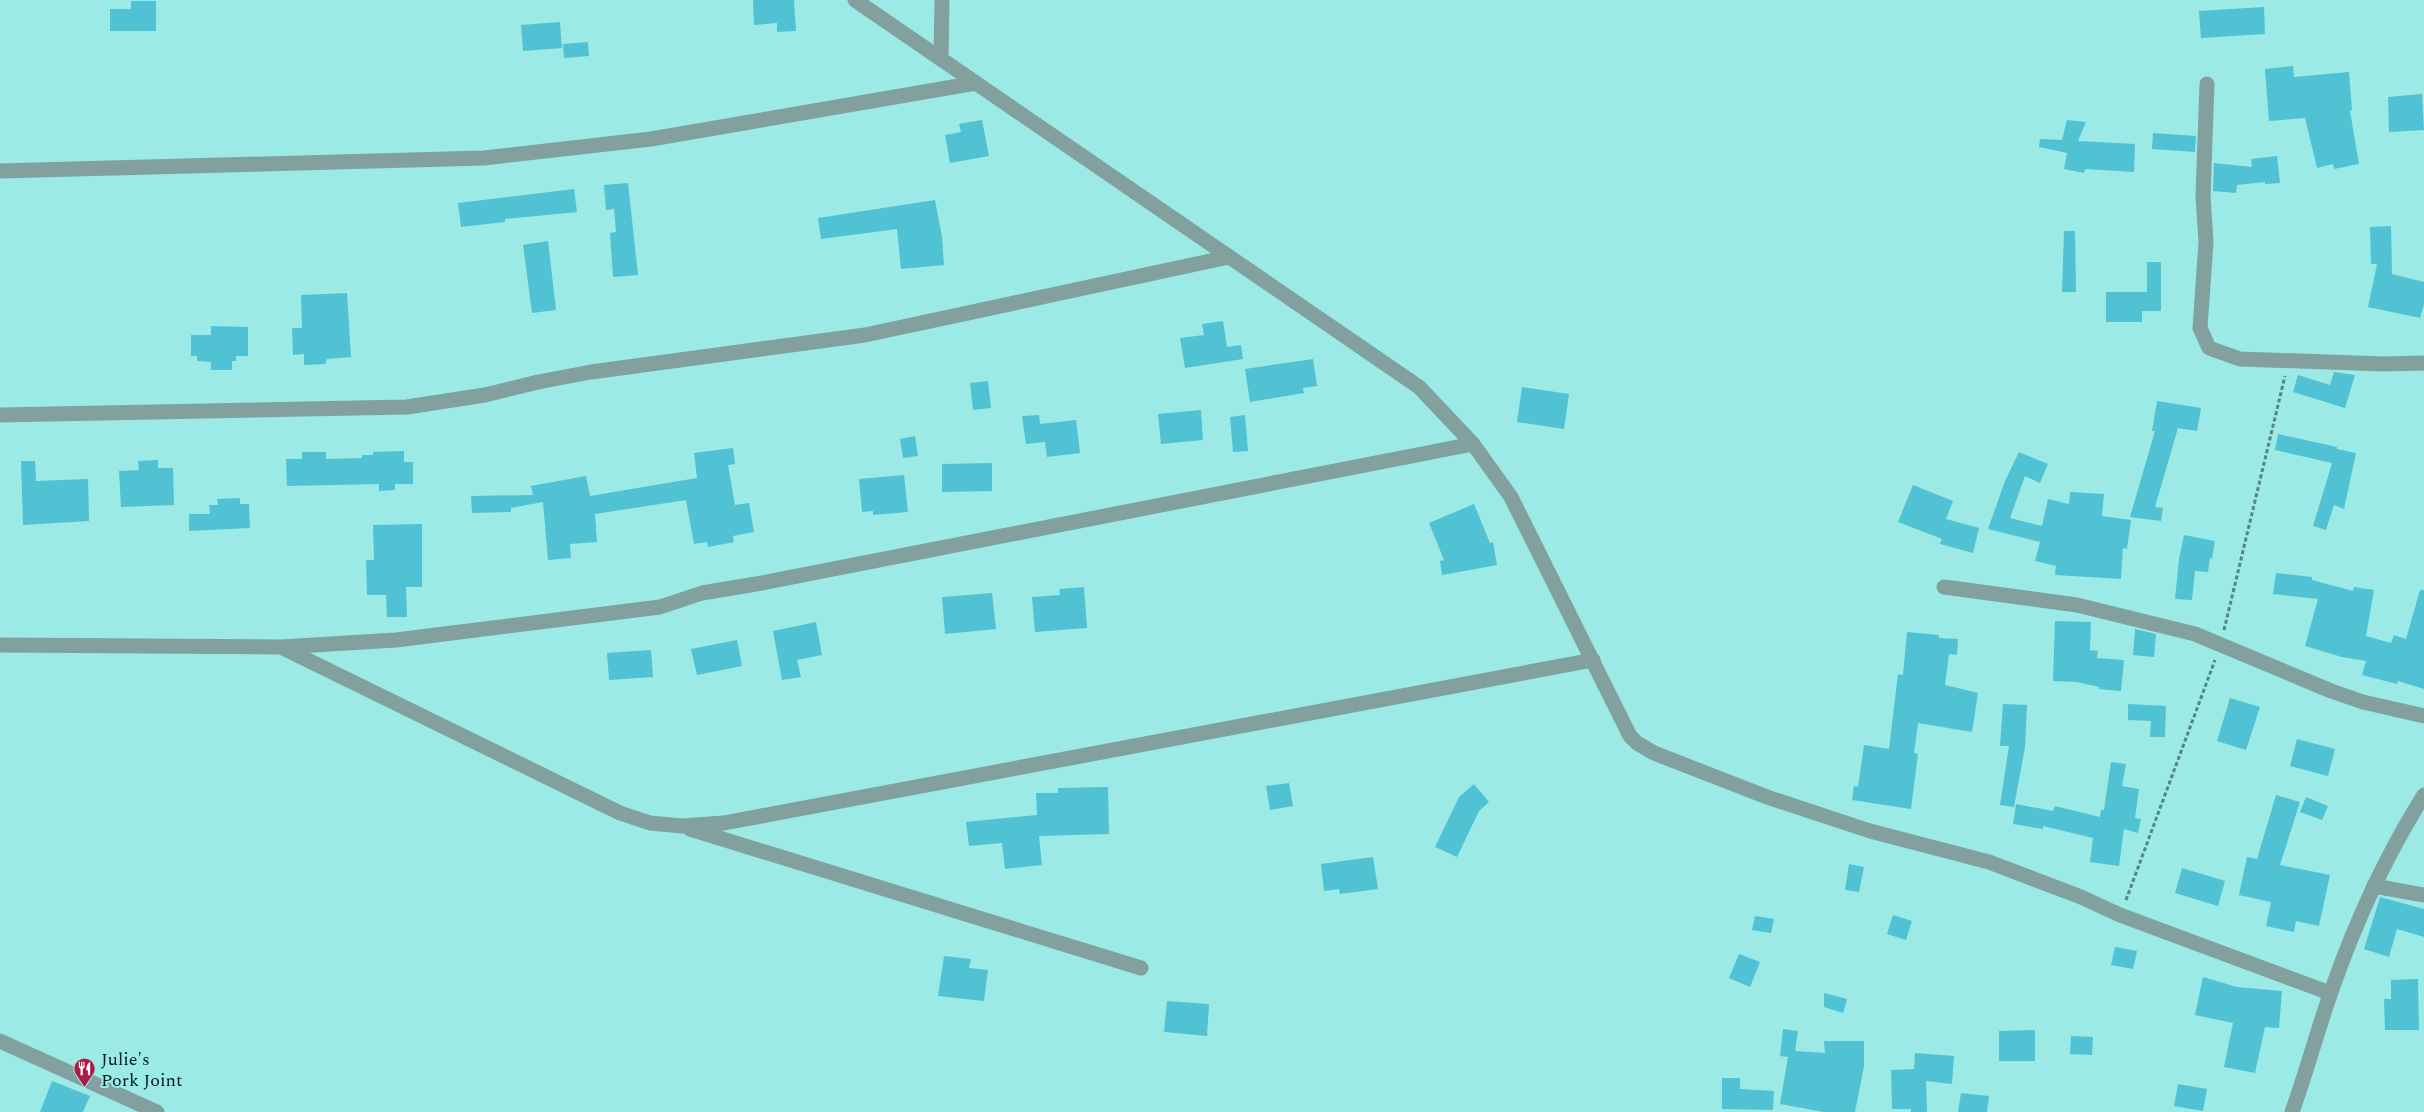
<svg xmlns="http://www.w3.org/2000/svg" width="2424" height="1112" font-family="Spectral,serif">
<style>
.building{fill:#51c1d4}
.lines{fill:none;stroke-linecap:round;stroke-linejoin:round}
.path{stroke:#518784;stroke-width:3;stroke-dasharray:4 2.5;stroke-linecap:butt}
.minor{stroke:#81a09e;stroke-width:15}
.labels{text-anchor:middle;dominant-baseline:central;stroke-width:4;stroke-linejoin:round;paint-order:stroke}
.poi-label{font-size:18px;fill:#001b1a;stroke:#9ceae5;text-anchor:start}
</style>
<rect width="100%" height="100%" fill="#9ceae5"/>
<g class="building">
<path d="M753,0H794L796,31L777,32V23L754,25Z"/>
<path d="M131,1H156V31H110V9H131Z"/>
<path d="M2264,7L2265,34L2201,38L2199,11Z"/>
<path d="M560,22L562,48L523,51L521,25Z"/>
<path d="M588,42L589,56L564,58L563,44Z"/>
<path d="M2293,66L2294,77L2349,72L2352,110L2350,111L2359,164L2334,169L2333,164L2317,168L2305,118L2269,121L2265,69Z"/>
<path d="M2422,94L2424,130L2389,132L2388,97Z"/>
<path d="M982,120L989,156L950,163L945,135L961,132L959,124Z"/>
<path d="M2067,120L2086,122L2078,141L2135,144L2134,172L2085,169L2084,173L2064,169L2067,153L2039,147L2040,139L2062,140Z"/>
<path d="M2153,133L2196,136L2195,152L2152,149Z"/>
<path d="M2277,156L2280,183L2265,184V182L2237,185L2236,193L2213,191L2214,163L2252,167L2251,159Z"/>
<path d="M628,183L638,275L613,277L610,233L616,232L614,209L606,210L604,185Z"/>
<path d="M574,189L577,212L505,219V222L461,227L458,203Z"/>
<path d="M935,200L942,237L944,265L901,269L897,229L821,239L818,218Z"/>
<path d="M2391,226L2392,274L2424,282V304L2420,318L2368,307L2377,264H2371L2370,227Z"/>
<path d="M2064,231H2075L2076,292H2062Z"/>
<path d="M548,241L556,310L532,313L523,245Z"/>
<path d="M2147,262H2161V311H2142V322H2106V292H2147Z"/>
<path d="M347,293L351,357L327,359L325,364L304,365V354L293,355L292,328H302L301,295Z"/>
<path d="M1223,321L1227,347L1241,345L1243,359L1185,368L1180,338L1204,335L1202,324Z"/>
<path d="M211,326L248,327V356H236V361H232V370H211V362L197,361V356H191V335H211Z"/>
<path d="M1313,359L1317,386L1303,388L1304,393L1250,402L1245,369Z"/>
<path d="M2334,372L2355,375L2345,408L2293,392L2298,375L2330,385Z"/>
<path d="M988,381L991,408L973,410L970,383Z"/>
<path d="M1522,387L1569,394L1564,429L1517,422Z"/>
<path d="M2157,401L2201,408L2197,431L2178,428L2155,507L2163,508L2161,521L2130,517L2155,431H2152Z"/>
<path d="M1201,410L1203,440L1161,444L1158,414Z"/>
<path d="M1039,415L1040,424L1076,420L1080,453L1047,457L1045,442L1026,444L1022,416Z"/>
<path d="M1245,415L1248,451L1233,452L1230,417Z"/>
<path d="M2278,434L2337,447V449L2356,453L2344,509L2334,505L2326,530L2313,526L2332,463L2275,450Z"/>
<path d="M915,436L918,456L903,458L900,439Z"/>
<path d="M733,448L735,464L728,465L735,505L749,503L754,532L733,536L734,542L708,547L707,542L694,544L686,500L595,514L597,542L570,544L571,558L548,560L543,502L511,508V512L472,513L471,496L533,495L531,486L586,476L590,496L697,478L694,453Z"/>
<path d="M404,451V462H413V484H395V490L379,491V484L287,486L286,459H302V452H326V459L362,458V455H373V452Z"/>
<path d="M2019,452L2048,464L2040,483L2025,476L2010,518L2042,526L2048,499L2069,504L2070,492L2104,494L2102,516L2131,520L2127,549L2123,548L2121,579L2055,575L2056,566L2035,561L2040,542L1988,529L2005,481Z"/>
<path d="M158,460V468H173L174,505L121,507L119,471L139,470L138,461Z"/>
<path d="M21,461H35L36,481L88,479L89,521L23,525Z"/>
<path d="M992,463V491L942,492V464Z"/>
<path d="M904,475L908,512L873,515V511L862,512L859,479Z"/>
<path d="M1913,485L1953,501L1946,519L1979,528L1973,553L1940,544L1942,539L1898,522Z"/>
<path d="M240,498V504H249L250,528L189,531V514H210L209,505H218L217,499Z"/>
<path d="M1474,504L1490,543L1493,542L1497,565L1442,575L1440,561L1444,560L1429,523Z"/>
<path d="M422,524V587H406L407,617H387L386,595H367L366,560H374L373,525Z"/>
<path d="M2184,535L2215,541L2212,559L2210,558L2208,572L2195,571L2192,600L2175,599L2179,559Z"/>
<path d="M2276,573L2312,577V580L2353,591L2354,587L2374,590L2366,636L2391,643L2394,635L2406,639L2420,590H2424V689L2398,681L2397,684L2362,675L2366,661L2342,657L2305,646L2318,599L2273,594Z"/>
<path d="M1084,587L1087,628L1035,632L1032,597L1060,595L1059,589Z"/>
<path d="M992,593L996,629L945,634L942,597Z"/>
<path d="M2055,621L2091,622L2090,650L2098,651L2097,658L2124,660L2121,691L2099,689V687L2077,682L2053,681Z"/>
<path d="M816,622L822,655L797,660L801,677L782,680L773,631Z"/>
<path d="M2135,629L2156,634L2154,657L2133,655Z"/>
<path d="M1907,632L1939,635V638L1958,639L1957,655L1949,654L1945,685L1978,693L1972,732L1918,723L1914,753L1918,754L1911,809L1852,800L1854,786L1858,787L1864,745L1889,749L1898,674L1903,675Z"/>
<path d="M737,640L742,666L697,675L691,649Z"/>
<path d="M651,650L653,677L609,680L607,653Z"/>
<path d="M2230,698L2260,707L2246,750L2217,741Z"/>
<path d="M2003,704L2027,705L2025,747L2014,807L2000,805L2009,746H2000Z"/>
<path d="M2128,704L2166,706L2165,737H2150L2151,721L2128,720Z"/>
<path d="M2297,739L2335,749L2328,776L2290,766Z"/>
<path d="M2111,762L2126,764L2122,786L2139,789L2135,818L2141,819L2138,833L2124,829L2119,866L2090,862L2093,838L2043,826V829L2013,824L2016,804L2053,811L2055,806L2100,817L2101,810H2104Z"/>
<path d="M1289,783L1293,806L1270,810L1266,786Z"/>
<path d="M1474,784L1489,802L1479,811L1457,857L1435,847L1459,797Z"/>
<path d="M1108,787L1109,834L1039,836L1042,865L1005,869L1002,843L969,846L966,822L1037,815L1036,793H1058V788Z"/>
<path d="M2276,795L2300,802L2280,865L2330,875L2319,926L2296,921L2294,932L2266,926L2271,902L2239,895L2247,857L2257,859Z"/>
<path d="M2306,797L2328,806L2322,820L2300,812Z"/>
<path d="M1373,857L1378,889L1340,894L1339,889L1324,891L1321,864Z"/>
<path d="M1849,864L1864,867L1859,892L1845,890Z"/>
<path d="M2182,868L2225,881L2218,906L2175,893Z"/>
<path d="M2380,897L2424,909V937L2397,929L2389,957L2364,949Z"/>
<path d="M1893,915L1912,921L1906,940L1887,934Z"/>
<path d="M1755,916L1774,919L1771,933L1752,930Z"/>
<path d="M2115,947L2137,951L2133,969L2111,965Z"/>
<path d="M1739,954L1760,962L1750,987L1729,978Z"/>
<path d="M944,956L971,959L969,968L988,970L984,1001L938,996Z"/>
<path d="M2203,977L2237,987L2282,991L2279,1028L2265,1027L2255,1073L2224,1067L2233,1023L2195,1015Z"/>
<path d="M2418,979L2419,1030H2385L2384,999H2391V980Z"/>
<path d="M1824,993L1847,999L1843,1013L1824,1007Z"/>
<path d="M1167,1001L1209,1004L1207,1036L1164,1032Z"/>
<path d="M1783,1029L1798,1031L1795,1051L1825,1053L1824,1041H1864V1066L1855,1112H1824L1780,1104L1788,1057L1780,1056Z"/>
<path d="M2035,1030V1061H1999V1031Z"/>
<path d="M2071,1036L2093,1037L2092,1055L2070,1054Z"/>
<path d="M1915,1053L1954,1056L1952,1084L1926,1081L1927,1112H1911V1109H1892L1891,1070L1914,1069Z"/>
<path d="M1722,1078H1740V1089L1774,1091L1773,1110L1722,1109Z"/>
<path d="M52,1081L90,1096L83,1112H40Z"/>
<path d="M2178,1084L2207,1089L2203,1111L2174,1106Z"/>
<path d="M1961,1093L1989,1096L1987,1112H1958Z"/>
</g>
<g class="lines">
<g class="path">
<path d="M2224,630L2285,376"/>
<path d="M2126,900L2215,660"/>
</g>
<g class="minor">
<path d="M855,0L1419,387L1473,444L1511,497L1630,736L1637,743L1654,753L1767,797L1870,831L1989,862L2081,897L2120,915L2330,993"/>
<path d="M941,59L942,0"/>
<path d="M2207,84L2203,196L2206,242L2200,328L2209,348L2240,359L2384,364L2424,363"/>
<path d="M0,171L484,158L651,139L976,83"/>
<path d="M0,415L407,407L485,395L538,382L591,372L865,335L1229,257"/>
<path d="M1944,587L2077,605L2195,634L2331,691L2363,702L2424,716"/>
<path d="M0,645L281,647L396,640L660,607L702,593L762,583L1473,444"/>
<path d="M283,648L620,813L650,823L682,826L724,823L1593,660"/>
<path d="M690,829L1141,968"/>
<path d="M2374,886L2424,895"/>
<path d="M0,1041L157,1112"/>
<path d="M2292,1112C2306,1073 2317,1032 2331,992C2355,923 2385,857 2424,795"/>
</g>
</g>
<defs>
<symbol id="restaurant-pin" viewBox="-11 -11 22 30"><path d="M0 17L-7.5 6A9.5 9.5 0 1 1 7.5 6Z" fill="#ae1a47" stroke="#9ceae5"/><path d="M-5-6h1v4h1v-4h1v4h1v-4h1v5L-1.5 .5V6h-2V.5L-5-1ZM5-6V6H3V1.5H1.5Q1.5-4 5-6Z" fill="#fff"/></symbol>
</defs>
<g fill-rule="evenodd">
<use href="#restaurant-pin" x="72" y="1056" width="25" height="34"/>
</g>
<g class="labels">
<g class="poi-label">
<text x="101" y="1059">Julie's<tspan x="101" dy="21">Pork Joint</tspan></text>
</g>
</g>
</svg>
